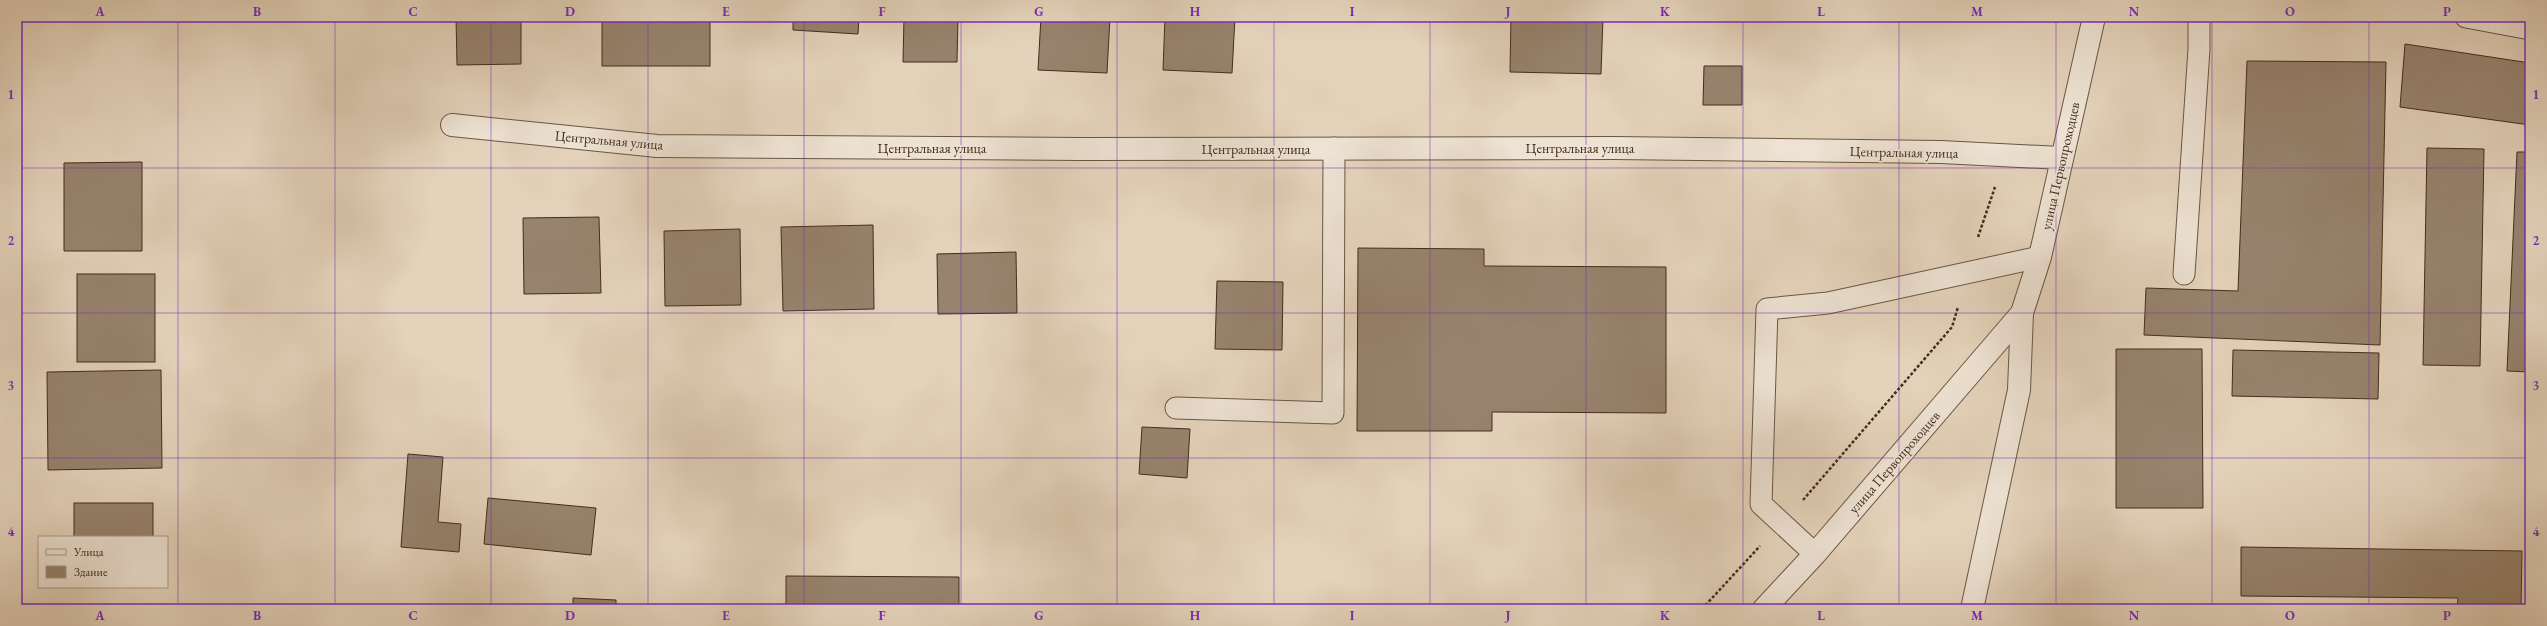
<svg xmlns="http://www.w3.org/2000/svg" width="2547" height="626" font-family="'EB Garamond',serif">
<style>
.building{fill:#97836e;stroke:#432c1b}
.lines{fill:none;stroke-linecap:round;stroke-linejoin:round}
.service-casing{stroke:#6b5643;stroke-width:23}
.minor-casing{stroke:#6b5643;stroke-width:24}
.tertiary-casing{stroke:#6b5643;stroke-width:24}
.path{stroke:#432c1b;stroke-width:2.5;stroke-dasharray:3 2;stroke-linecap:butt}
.service{stroke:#ede2d3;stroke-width:21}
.minor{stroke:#ede2d3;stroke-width:22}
.tertiary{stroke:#ede2d3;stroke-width:22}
.grid{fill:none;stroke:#7b2cbf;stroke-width:1;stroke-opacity:0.55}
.labels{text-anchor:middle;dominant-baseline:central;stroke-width:4;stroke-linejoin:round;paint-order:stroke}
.street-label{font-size:14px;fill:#432c1b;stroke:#ede2d3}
.neatline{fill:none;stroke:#7b2cbf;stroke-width:1.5}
.grid-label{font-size:13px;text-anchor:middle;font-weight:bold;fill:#7b2cbf}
</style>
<rect width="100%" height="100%" fill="#e4d3bb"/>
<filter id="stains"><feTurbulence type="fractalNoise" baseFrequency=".005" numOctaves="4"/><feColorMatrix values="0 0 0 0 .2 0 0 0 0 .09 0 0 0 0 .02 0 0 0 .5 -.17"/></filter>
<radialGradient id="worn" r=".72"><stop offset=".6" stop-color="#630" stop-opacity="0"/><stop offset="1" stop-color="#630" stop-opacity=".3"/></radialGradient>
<g class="building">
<path d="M456,17H521V64L457,65Z"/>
<rect x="602" y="17" width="108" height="49"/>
<path d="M793,17H859L858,34L793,30Z"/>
<path d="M904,17H958L957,62H903Z"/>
<path d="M1041,17H1110L1107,73L1038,70Z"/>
<path d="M1165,17H1235L1232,73L1163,70Z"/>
<path d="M1511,17H1603L1601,74L1510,72Z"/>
<path d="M2405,44L2530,63V125L2400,107Z"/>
<path d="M2247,61L2386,62L2380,345L2144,335L2146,288L2238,291Z"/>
<path d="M1704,66H1742V105H1703Z"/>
<path d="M2427,148L2484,149L2480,366L2423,365Z"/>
<path d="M2517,152H2530V372L2507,371Z"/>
<path d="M142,162V251H64V163Z"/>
<path d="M599,217L601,293L524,294L523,218Z"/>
<path d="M873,225L874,309L783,311L781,227Z"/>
<path d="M740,229L741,305L665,306L664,231Z"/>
<path d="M1358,248L1484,249V266L1666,267V413L1492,412V431H1357Z"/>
<path d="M1016,252L1017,313L938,314L937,254Z"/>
<rect x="77" y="274" width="78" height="88"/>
<path d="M1217,281L1283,282L1282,350L1215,349Z"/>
<path d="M2116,349H2202L2203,508H2116Z"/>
<path d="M2233,350L2379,353L2378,399L2232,396Z"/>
<path d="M161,370L162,468L48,470L47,372Z"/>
<path d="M1142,427L1190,429L1187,478L1139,474Z"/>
<path d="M408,454L443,457L438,522L461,524L459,552L401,547Z"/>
<path d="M488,498L596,508L591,555L484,544Z"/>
<rect x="74" y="503" width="79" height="34"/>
<path d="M2241,547L2522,551L2521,609H2457L2458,598L2241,596Z"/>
<path d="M786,576L959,577V609H786Z"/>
<path d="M573,598L616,600V609H573Z"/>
</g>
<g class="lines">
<defs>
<g id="service">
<path d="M2466,17L2530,29"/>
<path d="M2184,274L2199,49V17"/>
<path d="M1176,408L1333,413L1334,148"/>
<path d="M1815,554L1761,504L1767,309L1828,303L2040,257"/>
</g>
<path id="minor" d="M452,125L657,146L1079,149L1614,148L1941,152L2061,158"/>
<g id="tertiary">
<path d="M1764,609L1815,554L2022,313"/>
<path d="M1972,609L2019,390L2022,313L2040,257L2094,17"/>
</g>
</defs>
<use href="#service" class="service-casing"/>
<use href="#minor" class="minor-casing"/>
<use href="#tertiary" class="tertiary-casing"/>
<g class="path">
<path d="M1978,237L1995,187"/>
<path d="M1803,500L1952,327L1958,307"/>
<path d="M1702,609L1760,546"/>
</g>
<use href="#service" class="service"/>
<use href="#minor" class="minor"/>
<use href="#tertiary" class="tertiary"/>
</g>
<path class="grid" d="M178,17V609M335,17V609M491,17V609M648,17V609M804,17V609M961,17V609M1117,17V609M1274,17V609M1430,17V609M1586,17V609M1743,17V609M1899,17V609M2056,17V609M2212,17V609M2369,17V609M17,168H2530M17,313H2530M17,458H2530"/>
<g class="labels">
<g class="street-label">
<text transform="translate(609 140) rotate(5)">Центральная улица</text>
<text x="932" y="148">Центральная улица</text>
<text x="1580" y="148">Центральная улица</text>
<text x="1256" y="149">Центральная улица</text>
<text transform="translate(1904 152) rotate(1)">Центральная улица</text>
<text transform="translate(2060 166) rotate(-77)">улица Первопроходцев</text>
<text transform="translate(1894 462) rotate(-49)">улица Первопроходцев</text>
</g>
</g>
<rect width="2547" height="626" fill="none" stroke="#e4d3bb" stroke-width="44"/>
<rect x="38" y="536" width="130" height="52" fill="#ede2d3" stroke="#a99989"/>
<rect x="46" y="549" width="20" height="6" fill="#ede2d3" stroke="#a99989"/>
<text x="74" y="556" font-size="12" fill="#432c1b">Улица</text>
<rect x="46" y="566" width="20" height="12" fill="#97836e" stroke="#a99989"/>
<text x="74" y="576" font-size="12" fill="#432c1b">Здание</text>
<rect x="22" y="22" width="2503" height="582" class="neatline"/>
<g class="grid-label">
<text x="100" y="16">A</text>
<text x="257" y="16">B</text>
<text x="413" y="16">C</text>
<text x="570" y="16">D</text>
<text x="726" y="16">E</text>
<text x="882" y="16">F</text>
<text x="1039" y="16">G</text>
<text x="1195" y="16">H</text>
<text x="1352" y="16">I</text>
<text x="1508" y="16">J</text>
<text x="1665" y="16">K</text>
<text x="1821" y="16">L</text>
<text x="1977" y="16">M</text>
<text x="2134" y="16">N</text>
<text x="2290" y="16">O</text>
<text x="2447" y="16">P</text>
<text x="11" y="99">1</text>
<text x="2536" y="99">1</text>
<text x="11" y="245">2</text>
<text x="2536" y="245">2</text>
<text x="11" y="390">3</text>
<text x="2536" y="390">3</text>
<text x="11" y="536">4</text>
<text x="2536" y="536">4</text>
<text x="100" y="620">A</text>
<text x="257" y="620">B</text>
<text x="413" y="620">C</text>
<text x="570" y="620">D</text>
<text x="726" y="620">E</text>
<text x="882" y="620">F</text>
<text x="1039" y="620">G</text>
<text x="1195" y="620">H</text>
<text x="1352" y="620">I</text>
<text x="1508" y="620">J</text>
<text x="1665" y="620">K</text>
<text x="1821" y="620">L</text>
<text x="1977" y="620">M</text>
<text x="2134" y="620">N</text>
<text x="2290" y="620">O</text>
<text x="2447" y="620">P</text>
</g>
<rect width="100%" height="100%" filter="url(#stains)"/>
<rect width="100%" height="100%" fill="url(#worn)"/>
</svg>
